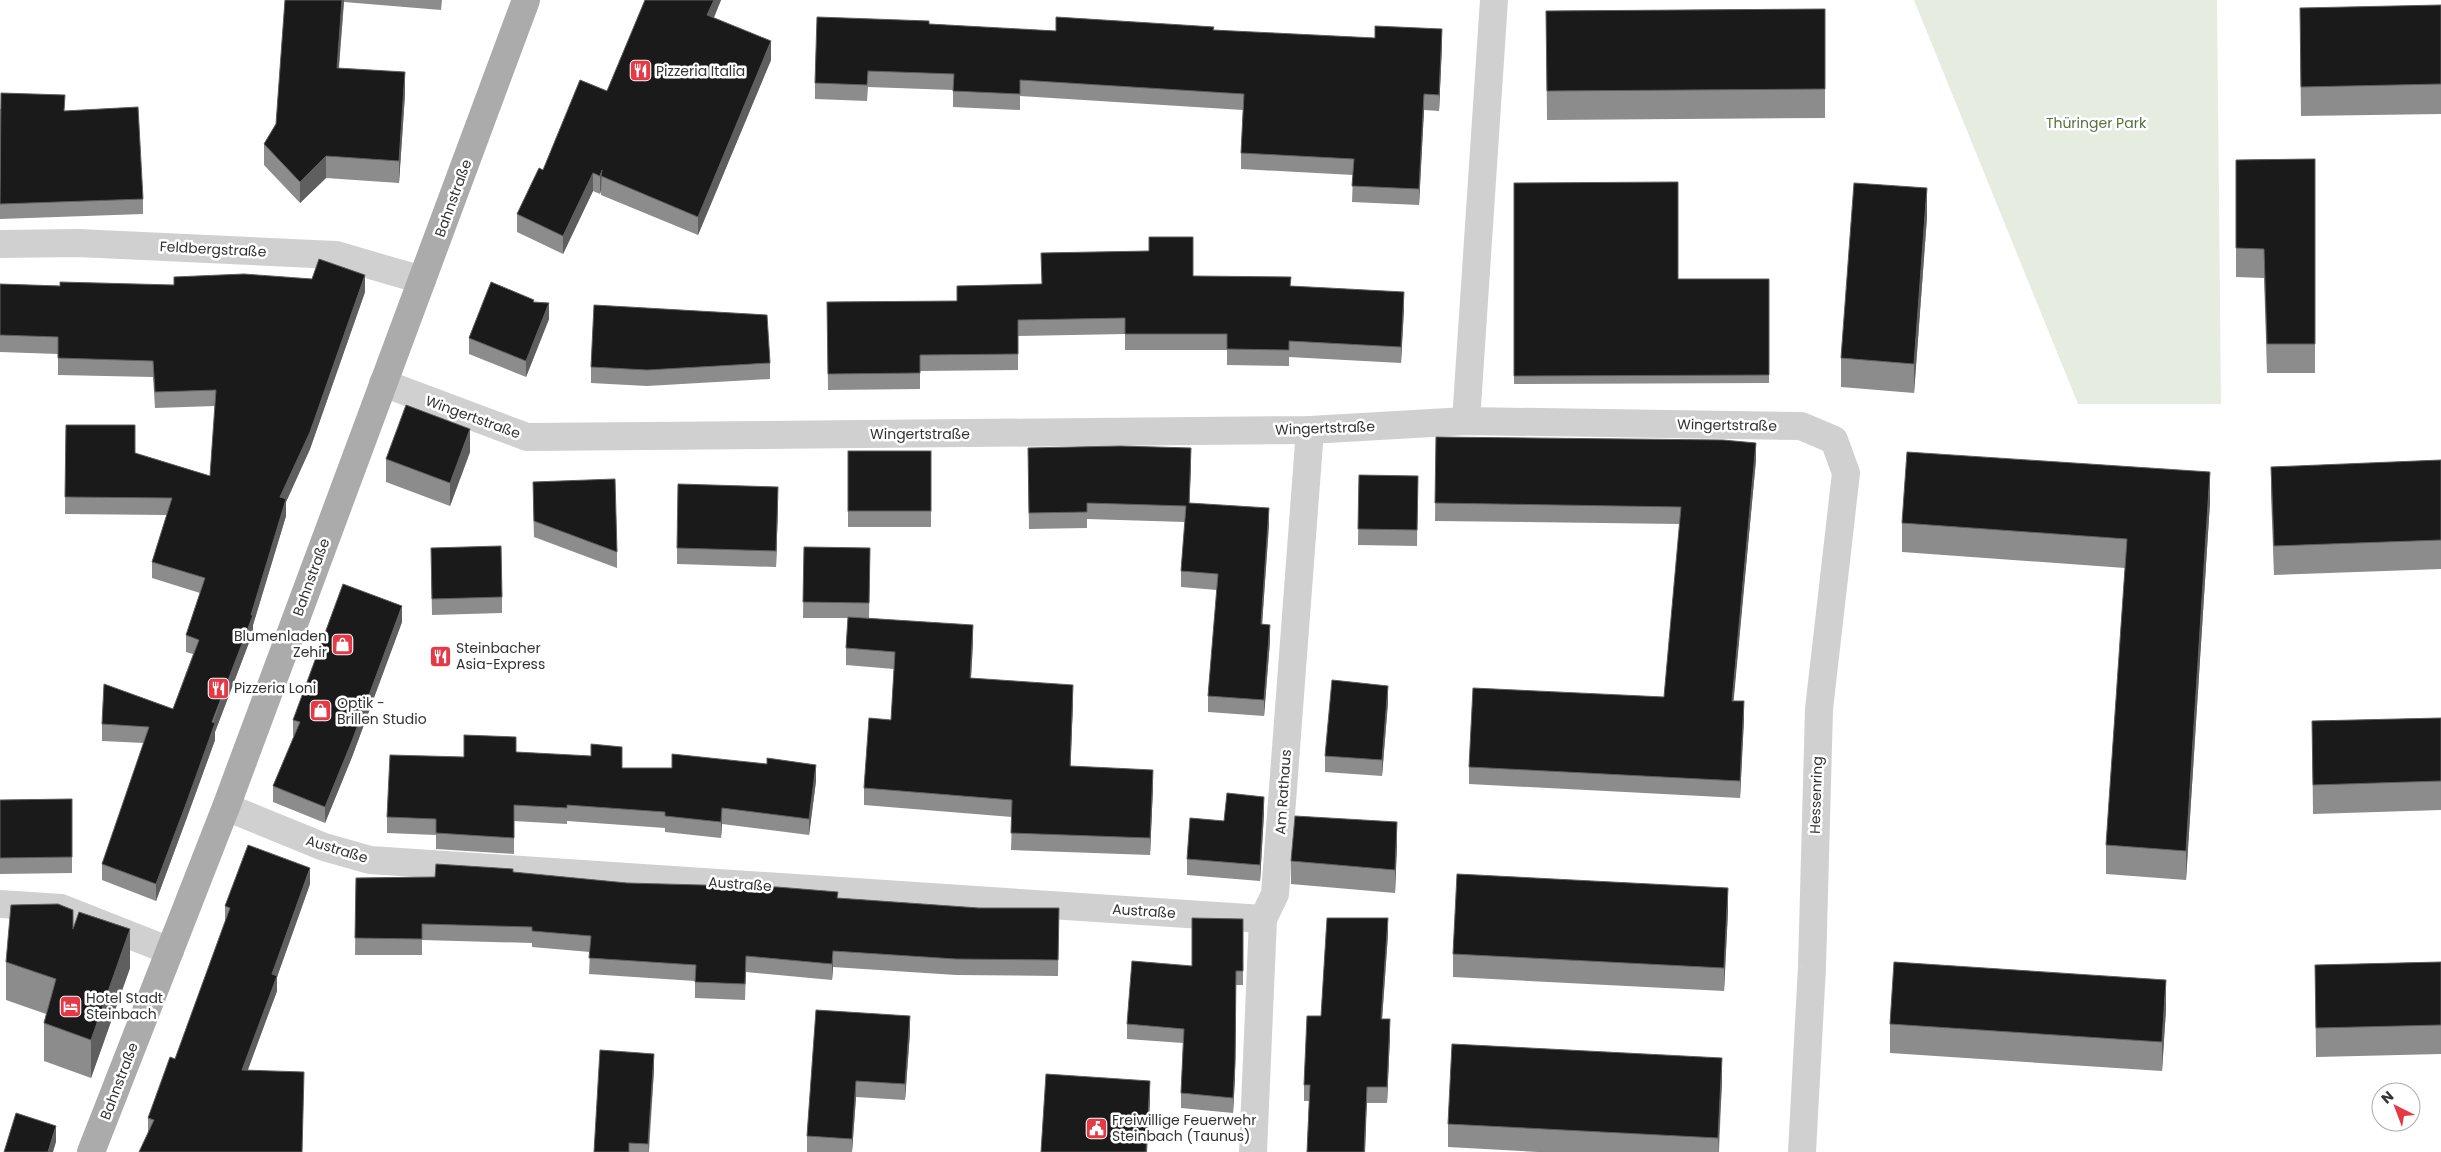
<svg xmlns="http://www.w3.org/2000/svg" width="2441" height="1152" font-family="Poppins,sans-serif">
<style>
.green{fill:#e6ecdf}
.lines{fill:none;stroke-linecap:round;stroke-linejoin:round}
.minor{stroke:#d0d0d0;stroke-width:28}
.major{stroke:#ababab;stroke-width:28}
.wall{fill:#8c8c8c}
.shaded-wall{fill:#5f5f5f}
.building{fill:#1a1a1a;stroke:#5f5f5f}
.labels{text-anchor:middle;dominant-baseline:central;stroke-width:5;stroke-linejoin:round;paint-order:stroke}
.poi-label{font-size:14px;fill:#333;stroke:#fff;text-anchor:start}
.park-label{font-size:14px;fill:#56703f;stroke:#fff}
.street-label{font-size:14px;fill:#333;stroke:#fff}
</style>
<rect width="100%" height="100%" fill="#fff"/>
<path class="green" d="M1914,0H2217L2221,404H2078Z"/>
<g class="lines">
<g class="minor">
<path d="M0,244L78,243L336,255L422,280"/>
<path d="M383,383L527,437L1310,430L1466,421L1801,426L1834,440L1846,473L1819,709L1812,967L1802,1152"/>
<path d="M1466,421L1494,0"/>
<path d="M226,807L324,847L370,860L1263,919"/>
<path d="M0,904L61,908L170,951"/>
<path d="M1253,1152L1263,919L1275,894L1310,430"/>
</g>
<path class="major" d="M91,1152L226,807L526,0"/>
</g>
<g class="wall">
<path d="M285,0H442L441,10L344,2L339,68L405,94L399,183L326,178L300,203L264,165V144L276,124Z"/>
<path d="M645,0H721L714,18L771,60L698,235L601,195V190L600,194L593,191L563,254L517,232V214L543,170L607,91Z"/>
<path d="M2441,5V114L2301,116L2300,37Z"/>
<path d="M1825,9V118L1547,120L1546,11Z"/>
<path d="M929,24L1056,31L1214,30L1442,45L1439,111L1424,110L1419,205L1352,202L1353,175L1241,169V153L1243,110L1020,96V110L953,107V90L868,87L867,101L815,99V83Z"/>
<path d="M0,109L65,111L143,199V214L0,219Z"/>
<path d="M2315,159V373H2267L2264,278L2236,277V160Z"/>
<path d="M1514,183L1678,279H1769V383L1514,384Z"/>
<path d="M1927,217L1914,393L1841,387V358Z"/>
<path d="M1193,276L1291,286L1404,308L1401,363L1289,357V366L1227,365V350H1125V334L1018,336V370L920,371V389L828,390L827,302L957,301L1041,284Z"/>
<path d="M0,284L60,286L365,292L310,449L286,502V516L253,625V632L215,732V740L186,820L156,901L102,880V864L144,743L102,741V724L173,709L193,654L186,652V635L200,593L152,578V562L167,515L65,514L66,425L135,453L210,476L215,406L155,408L153,377L58,375V354L0,352Z"/>
<path d="M534,302L549,319L526,377L469,354V338Z"/>
<path d="M770,363V379L647,386L591,383V367Z"/>
<path d="M1436,437L1756,460L1733,701L1744,719L1740,798L1469,784V767L1664,697L1680,524L1435,521Z"/>
<rect x="848" y="451" width="83" height="76"/>
<path d="M470,452L450,506L386,482V459Z"/>
<path d="M2441,460V569L2274,575L2271,496V467Z"/>
<path d="M1028,464H1191L1189,503L1269,524L1262,624L1270,641L1264,716L1208,712V696L1217,590L1181,587V571L1185,522L1087,519V528L1029,529Z"/>
<path d="M1359,475L1418,476L1417,546L1358,545Z"/>
<path d="M533,498L617,552V568L534,537Z"/>
<path d="M2210,502L2186,880L2106,874V845L2125,568L1902,552V523Z"/>
<path d="M778,503L776,567L677,564V548Z"/>
<path d="M804,547L870,548L869,619L973,642L971,678L1073,702L1070,766L1153,787L1150,855L1011,850L1012,817L864,805V788L891,720L894,669L846,665V648L848,618H803Z"/>
<path d="M431,564L502,597V613L432,615Z"/>
<path d="M402,622L352,757L325,823L273,802V786L294,736H293V720Z"/>
<path d="M1388,702L1382,776L1325,772V756Z"/>
<path d="M2441,718V810L2313,814L2312,721Z"/>
<path d="M516,752L622,768L816,781L809,835L722,824L721,838L665,832V828L567,821V824L514,821V854L436,849V835L387,833V817Z"/>
<path d="M72,799V873L0,874V800Z"/>
<path d="M1264,813L1260,881L1187,875V859L1224,821Z"/>
<path d="M1397,845L1395,893L1291,884V861Z"/>
<path d="M513,872L627,883L838,898L979,908H1059L1058,976L956,975L833,967L832,980L746,972L745,1000L695,998V981L589,974L590,952L532,947V943L422,940V955H355L356,878L435,877Z"/>
<path d="M310,884L277,977V991L247,1070L304,1087L148,1133V1118L175,1059L225,922V906Z"/>
<path d="M1728,911L1724,991L1453,977V954Z"/>
<path d="M1243,919V985H1236L1235,1077L1233,1113L1181,1108V1093L1183,1043L1127,1039V1024Z"/>
<path d="M73,929L130,968L91,1078L44,1061V1023L46,1014L6,1000V962Z"/>
<path d="M1388,934L1382,1019L1390,1035L1387,1103H1367L1365,1152H1307L1309,1101H1304V1085L1321,1016Z"/>
<path d="M2441,962V1054L2316,1057L2315,965Z"/>
<path d="M2166,1009L2162,1071L1890,1053V1024Z"/>
<path d="M816,1010L910,1032L905,1100L856,1097L852,1152H807V1136Z"/>
<path d="M654,1070L649,1152H594Z"/>
<path d="M1722,1081L1719,1152H1538L1448,1147V1124Z"/>
</g>
<g class="shaded-wall">
<path d="M342,0H344L337,89V68Z"/>
<path d="M714,0H721L707,33V15Z"/>
<path d="M1442,29V45L1439,111V95Z"/>
<path d="M771,41V60L698,235V217Z"/>
<path d="M405,72V94L399,183V161Z"/>
<path d="M1424,94V110L1419,205V189Z"/>
<path d="M326,156V178L300,203V182Z"/>
<path d="M602,170L601,190L600,194V176Z"/>
<path d="M593,173V191L563,254V236Z"/>
<path d="M1927,188V217L1914,393V364Z"/>
<path d="M365,275V292L310,449L286,502V516L253,625V632L215,732V740L186,820L156,901V884L251,615L280,497Z"/>
<path d="M1404,292V308L1401,363V347Z"/>
<path d="M549,303V319L526,377V361Z"/>
<path d="M470,429V452L450,506V483Z"/>
<path d="M1756,443V460L1732,718V701Z"/>
<path d="M1191,448V464L1189,519V503Z"/>
<path d="M2210,472V502L2186,880V851Z"/>
<path d="M778,487V503L776,567V551Z"/>
<path d="M1269,508V524L1261,640V624Z"/>
<path d="M402,606V622L352,757L325,823V807Z"/>
<path d="M973,625V642L970,695V678Z"/>
<path d="M1270,625V641L1264,716V700Z"/>
<path d="M1073,685V702L1070,783V766Z"/>
<path d="M1388,686V702L1382,776V760Z"/>
<path d="M1744,701V719L1740,798V781Z"/>
<path d="M816,765V781L809,835V819Z"/>
<path d="M1153,770V787L1150,855V838Z"/>
<path d="M1264,797V813L1260,881V865Z"/>
<path d="M722,808V824L721,838V822Z"/>
<path d="M1397,822V845L1395,893V870Z"/>
<path d="M310,868V884L277,977V991L242,1086V1070L272,974Z"/>
<path d="M1728,888V911L1724,991V968Z"/>
<path d="M1388,918V934L1381,1035V1019Z"/>
<path d="M130,929V968L91,1078V1040Z"/>
<path d="M833,951V967L832,980V964Z"/>
<path d="M2166,980V1009L2162,1071V1042Z"/>
<path d="M1236,985L1235,1077L1233,1113V1098Z"/>
<path d="M910,1016V1032L905,1100V1084Z"/>
<path d="M1390,1019V1035L1387,1103V1087Z"/>
<path d="M654,1054V1070L648,1152V1144Z"/>
<path d="M1722,1058V1081L1718,1152V1138Z"/>
<path d="M856,1081V1097L852,1152V1139Z"/>
<path d="M1150,1081V1104L1147,1152H1146Z"/>
<path d="M1367,1087L1365,1152H1364Z"/>
<path d="M56,1126V1142L53,1152H48Z"/>
</g>
<g class="building">
<path d="M285,0H342L337,68L405,72L399,161L326,156L300,182L264,144L276,124Z"/>
<path d="M645,0H714L707,15L771,41L698,217L601,176L602,170L600,176L593,173L563,236L517,214L539,168L543,170L580,80L607,91Z"/>
<path d="M2441,5V84L2301,87L2300,8Z"/>
<path d="M1825,9V89L1547,91L1546,11Z"/>
<path d="M817,17L929,21V24L1056,31V17L1214,27L1213,30L1375,38V26L1442,29L1439,95L1424,94L1419,189L1352,186L1354,159L1241,153L1244,94L1020,80V94L953,91L954,74L868,71L867,85L815,83Z"/>
<path d="M1,93L65,95L64,111L138,107L143,199L0,204Z"/>
<path d="M2315,159V344H2267L2264,249L2236,248V160Z"/>
<path d="M1678,182V279H1769V375L1514,376V183Z"/>
<path d="M1854,183L1927,188L1914,364L1841,358Z"/>
<path d="M1149,237H1193V276L1291,277L1290,286L1404,292L1401,347L1289,341V350L1227,349V334H1125V318L1018,320V354L920,355V373L828,374L827,302L957,301V286L1042,284L1041,253L1149,251Z"/>
<path d="M319,259L365,275L310,432L280,497L286,499L251,615H253L212,722L215,723L186,804L156,884L102,864L149,727L102,724L104,684L173,709L199,640L186,635L205,578L152,562L172,498L65,497L66,425H135V453L210,476L216,390L155,392L153,361L58,358V337L0,335V284L60,286V282L174,285V277L244,274L312,279Z"/>
<path d="M491,282L534,300L533,302L549,303L526,361L469,338Z"/>
<path d="M594,305L767,315L770,363L647,370L591,367Z"/>
<path d="M406,405L470,429L450,483L386,459Z"/>
<path d="M1436,437L1723,440L1756,443L1732,701H1744L1740,781L1469,767L1473,688L1664,697L1681,507L1435,503Z"/>
<path d="M1120,446L1191,448L1189,503L1269,508L1261,624L1270,625L1264,700L1208,696L1218,574L1181,571L1186,506L1087,503V512L1029,513L1028,448Z"/>
<rect x="848" y="451" width="83" height="60"/>
<path d="M1907,452L2210,472L2186,851L2106,845L2127,539L1902,523Z"/>
<path d="M2441,460V540L2274,546L2271,467Z"/>
<path d="M1359,475L1418,476L1417,530L1358,529Z"/>
<path d="M615,479L617,552L534,521L533,482Z"/>
<path d="M678,484L778,487L776,551L677,548Z"/>
<path d="M501,546L502,597L432,599L431,548Z"/>
<path d="M804,547L870,548L869,603L803,602Z"/>
<path d="M343,584L402,606L352,741L325,807L273,786L300,722L293,720Z"/>
<path d="M848,617L973,625L970,678L1073,685L1070,766L1153,770L1150,838L1011,833L1012,800L864,788L869,718L891,720L895,652L846,648Z"/>
<path d="M1332,680L1388,686L1382,760L1325,756Z"/>
<path d="M2441,718V781L2313,785L2312,721Z"/>
<path d="M464,735L516,737V752L591,756V744L622,747V768H672V754L767,764V758L816,765L809,819L722,808L721,822L665,816V812L567,805V808L514,805V838L436,833V819L387,817L390,755L464,757Z"/>
<path d="M1227,793L1264,797L1260,865L1187,859L1190,818L1224,821Z"/>
<path d="M72,799V857L0,858V800Z"/>
<path d="M1295,816L1397,822L1395,870L1291,861Z"/>
<path d="M248,845L310,868L272,974L277,976L242,1070L304,1072L302,1152H139L154,1120L148,1118L170,1057L175,1059L230,908L225,906Z"/>
<path d="M436,864L513,869V872L627,883L777,887L838,892L837,898L979,908H1059L1058,960L956,959L833,951L832,964L746,956L745,984L695,982L696,965L589,958L591,936L532,931V927L422,924V939L355,938L356,878L435,877Z"/>
<path d="M1457,874L1728,888L1724,968L1453,954Z"/>
<path d="M58,904L73,910V929L79,912L130,929L91,1040L44,1023L56,979L6,962L11,905Z"/>
<path d="M1192,918L1243,919V971H1236L1235,1062L1233,1098L1181,1093L1184,1029L1127,1024L1132,961L1192,966Z"/>
<path d="M1327,918H1388L1381,1019H1390L1387,1087H1367L1364,1152H1307L1310,1085H1304L1307,1016H1321Z"/>
<path d="M1894,962L2166,980L2162,1042L1890,1024Z"/>
<path d="M2441,962V1025L2316,1028L2315,965Z"/>
<path d="M816,1010L910,1016L905,1084L856,1081L852,1139L807,1136Z"/>
<path d="M1452,1044L1722,1058L1718,1138L1448,1124Z"/>
<path d="M600,1050L654,1054L648,1144L629,1143V1152H594Z"/>
<path d="M1046,1074L1150,1081L1146,1152H1041Z"/>
<path d="M16,1113L56,1126L48,1152H4Z"/>
</g>
<defs>
<symbol id="restaurant-square" viewBox="-11 -11 22 22"><rect x="-9" y="-9" width="18" height="18" rx="4" fill="#e63946" stroke="#fff"/><path d="M-5-6h1v4h1v-4h1v4h1v-4h1v5L-1.5 .5V6h-2V.5L-5-1ZM5-6V6H3V1.5H1.5Q1.5-4 5-6Z" fill="#fff"/></symbol>
<symbol id="shop-square" viewBox="-11 -11 22 22"><rect x="-9" y="-9" width="18" height="18" rx="4" fill="#e63946" stroke="#fff"/><path d="M-5-2.5h2.3a2.7 3.5 0 0 1 5.4 0H5L5.5 6h-11ZM-1.5-2.5h3a1.5 2.3 0 0 0-3 0Z" fill="#fff"/></symbol>
<symbol id="hotel-square" viewBox="-11 -11 22 22"><rect x="-9" y="-9" width="18" height="18" rx="4" fill="#e63946" stroke="#fff"/><path d="M-6-4.5h1.5V1H6V5H4.5V3h-9V5H-6ZM-4 0a1.8 1.8 0 1 1 3.6 0ZM.5 0V-2.5h3Q6-2.5 6 0Z" fill="#fff"/></symbol>
<symbol id="civic-square" viewBox="-11 -11 22 22"><rect x="-9" y="-9" width="18" height="18" rx="4" fill="#e63946" stroke="#fff"/><path d="M-.6-6.5H3V-4.5H.6V-3L4-1V1h2V6H-6V1h2V-1L-.6-3ZM-1.2 2.5V6h2.4V2.5Z" fill="#fff"/></symbol>
</defs>
<g fill-rule="evenodd">
<use href="#restaurant-square" x="628" y="58" width="25" height="25"/>
<use href="#shop-square" x="330" y="632" width="25" height="25"/>
<use href="#restaurant-square" x="428" y="644" width="25" height="25"/>
<use href="#restaurant-square" x="206" y="676" width="25" height="25"/>
<use href="#shop-square" x="308" y="698" width="25" height="25"/>
<use href="#hotel-square" x="58" y="994" width="25" height="25"/>
<use href="#civic-square" x="1084" y="1116" width="25" height="25"/>
</g>
<g class="labels">
<g class="poi-label">
<text x="656" y="71">Pizzeria Italia</text>
<text x="327" y="636" text-anchor="end">Blumenladen<tspan x="327" dy="16">Zehir</tspan></text>
<text x="456" y="648">Steinbacher<tspan x="456" dy="16">Asia-Express</tspan></text>
<text x="234" y="688">Pizzeria Loni</text>
<text x="337" y="703">Optik -<tspan x="337" dy="16">Brillen Studio</tspan></text>
<text x="86" y="998">Hotel Stadt<tspan x="86" dy="16">Steinbach</tspan></text>
<text x="1112" y="1120">Freiwillige Feuerwehr<tspan x="1112" dy="16">Steinbach (Taunus)</tspan></text>
</g>
<g class="park-label">
<text x="2096" y="123">Thüringer Park</text>
</g>
<g class="street-label">
<text transform="translate(453 198) rotate(-70)">Bahnstraße</text>
<text transform="translate(213 249) rotate(3)">Feldbergstraße</text>
<text transform="translate(473 417) rotate(20)">Wingertstraße</text>
<text transform="translate(1727 425) rotate(1)">Wingertstraße</text>
<text transform="translate(1325 428) rotate(-2)">Wingertstraße</text>
<text x="920" y="434">Wingertstraße</text>
<text transform="translate(311 577) rotate(-70)">Bahnstraße</text>
<text transform="translate(1283 792) rotate(-86)">Am Rathaus</text>
<text transform="translate(1816 795) rotate(-88)">Hessenring</text>
<text transform="translate(337 849) rotate(17)">Austraße</text>
<text transform="translate(740 884) rotate(4)">Austraße</text>
<text transform="translate(1144 911) rotate(4)">Austraße</text>
<text transform="translate(119 1081) rotate(-69)">Bahnstraße</text>
</g>
</g>
<g transform="translate(2396 1107) rotate(318)"><circle r="24" fill="#ffffff" stroke="#adadad"/>
<path d="M0-4L9 19L0 12L-9 19Z" fill="#e63946"/>
<text y="-8" font-size="14" font-weight="bold" text-anchor="middle" fill="#333333">N</text>
</g>
</svg>
